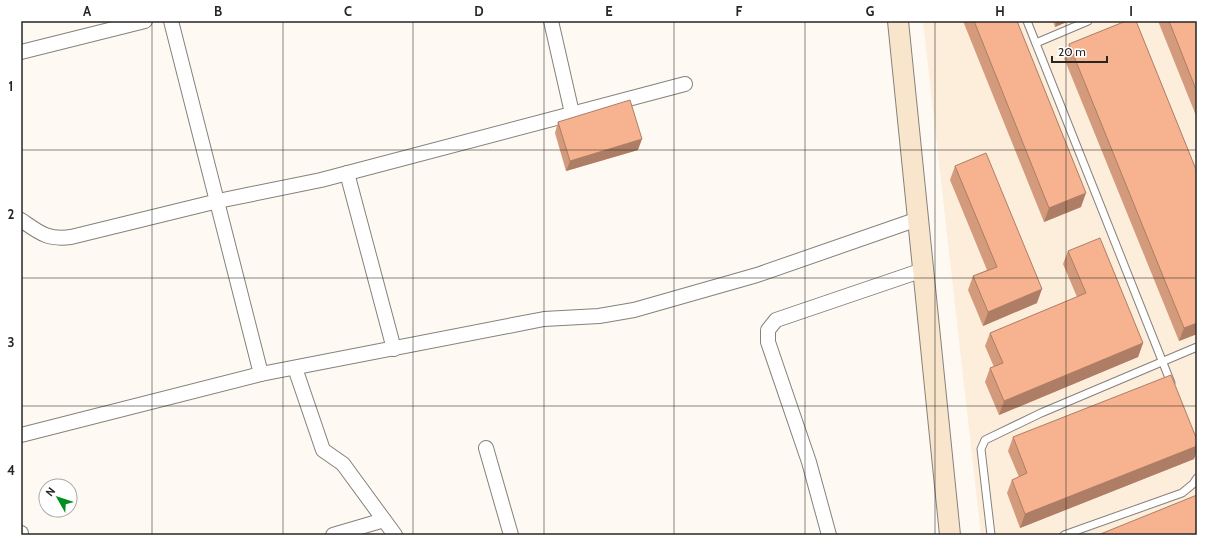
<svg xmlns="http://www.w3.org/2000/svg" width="1218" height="556" font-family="Cabin,sans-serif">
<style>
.commercial{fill:#fdeddb}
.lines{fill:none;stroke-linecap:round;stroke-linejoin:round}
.lane-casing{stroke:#85817b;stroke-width:9}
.street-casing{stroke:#85817b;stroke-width:16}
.secondary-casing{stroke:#85817b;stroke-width:22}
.lane{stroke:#fff;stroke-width:7}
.street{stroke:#fff;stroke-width:14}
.secondary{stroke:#f9e5cb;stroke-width:20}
.wall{fill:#d49a7c}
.shaded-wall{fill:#ad7d65}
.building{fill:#f7b390;stroke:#ad7d65}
.grid{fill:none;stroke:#272623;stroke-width:1;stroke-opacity:0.55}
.neatline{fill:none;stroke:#272623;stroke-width:1.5}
.grid-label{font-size:13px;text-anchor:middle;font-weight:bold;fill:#272623}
</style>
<rect width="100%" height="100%" fill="#fef9f2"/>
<path class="commercial" d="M923,21H1197V535H981Z"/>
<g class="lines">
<defs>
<g id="lane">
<path d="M1027,21L1171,383"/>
<path d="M1036,43L1088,21"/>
<path d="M991,535L981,449L985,440L1041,413L1197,347"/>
<path d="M1064,535L1182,493L1193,484L1197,478"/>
</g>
<g id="street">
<path d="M171,21L261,374"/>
<path d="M551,21L572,113"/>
<path d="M21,52L145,21"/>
<path d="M347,173L394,349"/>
<path d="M21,220C40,233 47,240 71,237L218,201L321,180L685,84"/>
<path d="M295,368L323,450L343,464L384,520"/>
<path d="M21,435L261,374L544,319L599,316L634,310L757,275L918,219"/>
<path d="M486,448L511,535"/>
<path d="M21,533V535"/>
<path d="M333,535L384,520L395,535"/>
<path d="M829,535L809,462L768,342V330L776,320L923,270"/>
</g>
<path id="secondary" d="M898,21L950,535"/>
</defs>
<use href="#lane" class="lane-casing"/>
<use href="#street" class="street-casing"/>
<use href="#secondary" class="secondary-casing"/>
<use href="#lane" class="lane"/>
<use href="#street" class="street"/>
<use href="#secondary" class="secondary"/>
</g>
<g class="wall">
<path d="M963,21H1017L1081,207L1044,222Z"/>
<path d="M1053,21H1069L1055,27Z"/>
<path d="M1158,21H1197V118Z"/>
<path d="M1069,44L1197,334L1179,341L1064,58Z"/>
<path d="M558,122L638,150L566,171L555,133Z"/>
<path d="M955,166L1037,303L983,326L968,290L973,276L987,270L950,180Z"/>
<path d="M1068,251L1143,343L1138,357L999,415L985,382L990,368L994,367L985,346L990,333L1077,297L1063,264Z"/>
<path d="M1013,437L1197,440V450L1194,459L1020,528L1007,493L1012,480L1019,477L1008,451Z"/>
</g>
<g class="shaded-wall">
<path d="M1057,21H1069L1055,27Z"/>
<path d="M642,139L638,150L566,171L570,161Z"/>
<path d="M1086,193L1081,207L1044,222L1049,208Z"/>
<path d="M1042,289L1037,303L983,326L988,312Z"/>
<path d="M1197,323V334L1179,341L1184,328Z"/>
<path d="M1143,343L1138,357L999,415L1004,401Z"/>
<path d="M1197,446V450L1194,459L1020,528L1025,514Z"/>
</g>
<g class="building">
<path d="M974,21H1017L1086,193L1049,208Z"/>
<path d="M1126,21H1136L1197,172V323L1184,328L1069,44Z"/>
<path d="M1169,21H1197V92Z"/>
<path d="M630,100L642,139L570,161L558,122Z"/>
<path d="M986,153L1042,289L988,312L973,276L997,267L955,166Z"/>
<path d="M1100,238L1143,343L1004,401L990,368L1003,363L990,333L1086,293L1068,251Z"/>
<path d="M1171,375L1197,440V446L1025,514L1012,480L1027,473L1013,437Z"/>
<path d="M1197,495V535H1098Z"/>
</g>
<path class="grid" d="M152,21V535M283,21V535M413,21V535M544,21V535M674,21V535M805,21V535M935,21V535M1066,21V535M21,150H1197M21,278H1197M21,406H1197"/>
<rect width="1218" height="556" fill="none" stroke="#ffffff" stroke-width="44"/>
<g transform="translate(58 498) rotate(309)"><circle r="19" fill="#ffffff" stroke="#a9a8a7"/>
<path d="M0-3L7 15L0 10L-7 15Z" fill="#008e1e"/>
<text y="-6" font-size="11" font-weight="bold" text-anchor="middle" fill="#272623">N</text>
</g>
<path d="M1052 56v6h55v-6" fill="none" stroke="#272623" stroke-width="2"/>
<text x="1058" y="56" font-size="12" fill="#272623" stroke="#ffffff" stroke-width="3" paint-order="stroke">20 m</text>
<rect x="22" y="22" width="1174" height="512" class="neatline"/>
<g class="grid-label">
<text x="87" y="16">A</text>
<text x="218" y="16">B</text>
<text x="348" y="16">C</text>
<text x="479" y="16">D</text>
<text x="609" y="16">E</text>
<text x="739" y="16">F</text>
<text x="870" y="16">G</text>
<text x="1000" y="16">H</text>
<text x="1131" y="16">I</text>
<text x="11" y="91">1</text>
<text x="11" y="219">2</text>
<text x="11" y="347">3</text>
<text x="11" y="475">4</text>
</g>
</svg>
